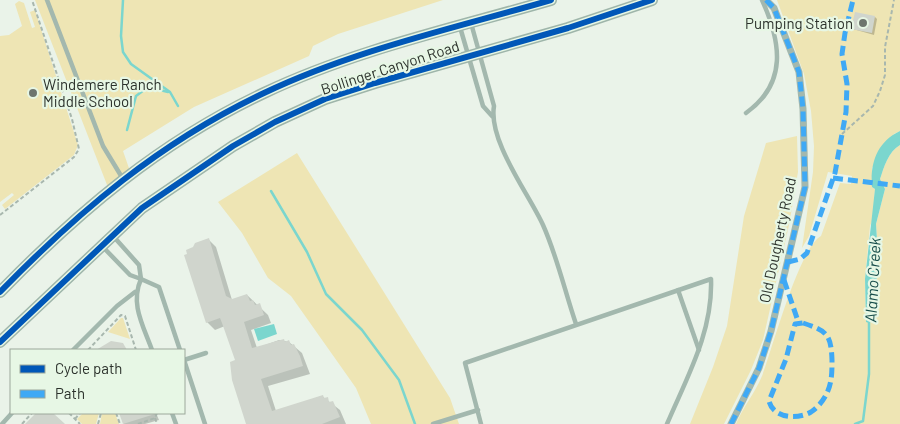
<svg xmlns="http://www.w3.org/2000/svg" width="900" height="424" font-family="Barlow,sans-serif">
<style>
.green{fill:#eee5b4}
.water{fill:#7bd6ce}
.shadow{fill:#0003}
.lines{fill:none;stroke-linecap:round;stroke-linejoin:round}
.stream{stroke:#7bd6ce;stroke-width:2.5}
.building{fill:#d0d5cd}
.path{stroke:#a8b7ae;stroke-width:2;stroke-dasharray:4 2.5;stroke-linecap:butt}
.service{stroke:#a3b8ae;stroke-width:4.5}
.pedestrian{stroke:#a3b8ae;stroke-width:7}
.secondary{stroke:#9eb5aa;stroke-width:12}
.quiet{stroke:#3fa9f5;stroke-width:5;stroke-dasharray:10 5;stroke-linecap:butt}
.cycleway-casing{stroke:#e7f7e5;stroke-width:9}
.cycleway{stroke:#0057b8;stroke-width:6}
.poi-dot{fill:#6e756e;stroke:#e7f7e5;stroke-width:2}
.labels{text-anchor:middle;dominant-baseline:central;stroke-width:4.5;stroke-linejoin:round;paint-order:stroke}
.poi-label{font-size:15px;fill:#2b312b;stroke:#e7f7e5;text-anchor:end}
.street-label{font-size:15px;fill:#2b312b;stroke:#e7f7e5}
.water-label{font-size:16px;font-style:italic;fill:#174d4a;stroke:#e7f7e5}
</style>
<rect width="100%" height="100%" fill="#eaf3e9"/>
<g class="green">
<path d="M35,0H443L338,34L313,46L309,56L194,107L123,151L131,174L109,190Z"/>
<path d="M777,0H900V131L894,134L872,168V187L875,189L873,219L870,226L865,279L866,321L876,288L878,256L876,224L885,189L880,179C884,167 888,152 900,145V424H736C743,407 755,393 762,376C772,350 799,248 821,236L840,183L851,184L852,176L828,172L809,236L802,248L813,172L814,146L811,111L804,74Z"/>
<path d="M19,1L24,3L32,28L35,27L30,12L35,10L78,145L74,155L5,209L2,205L14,195L12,193L0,202V36L9,35L22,26L15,4Z"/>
<path d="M797,136L798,172L789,225L763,340L751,370L724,424H690L713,367L727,326L744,216L766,143Z"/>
<path d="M297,153L450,398L459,424H371L356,388L291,296L268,278L242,233L218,202Z"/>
<path d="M121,318H123L130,339L108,332Z"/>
<path d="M83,413H99L96,424H82L77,419Z"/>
<path d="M102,413H115L119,424H100Z"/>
</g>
<g class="water">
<path d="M900,131V145C888,152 884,167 880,179L885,189L876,224L878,256L876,288L872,294V321L869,323L866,322L865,279L875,189L872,187C870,163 877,142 900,131Z"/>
<path d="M274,324L277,334L258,341L254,329Z"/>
</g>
<g class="shadow">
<path d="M875,17L877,19L874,35L853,29Z"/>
<path d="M208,239L216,247L232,300L247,295L268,315L271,323L251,330L257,348L279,340L289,342L302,353L310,374L268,386L276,411L322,396L340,410L346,424H248L237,361L225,326L215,330L207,322Z"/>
<path d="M120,413H156L159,420L145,424H124Z"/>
</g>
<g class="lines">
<g class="stream">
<path d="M123,0L121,36L123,52L131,64L170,92L178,106"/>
<path d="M127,130L136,96L148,87L168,92"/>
<path d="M271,191L307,252L326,294L362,330L399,380L415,424"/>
<path d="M855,424L863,421L869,374V321"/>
</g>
</g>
<g class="building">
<path d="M855,12L875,16L872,33L851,29Z"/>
<path d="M209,238L226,296L232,299L247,294L250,301L253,300L255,305L260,303L264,315L244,322L252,348L284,339L285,342L289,340L291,345L294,344L300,356L303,366L261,379L272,411L323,395L324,398L328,397L329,402L333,401L340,417L322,424H246L232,380L230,362L235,360L222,323L220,318L206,323L184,255L187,254L186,250L193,247L195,243Z"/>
<path d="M111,341L123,343L127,350H96Z"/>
<path d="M36,413H53L65,424H25Z"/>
<path d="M119,413H154L155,414L123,424Z"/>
</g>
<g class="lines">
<g class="path">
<path d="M842,134L873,106L880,91L885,75V47L894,0"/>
<path d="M0,215L74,157L79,149L72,119L32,0"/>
<path d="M88,350L121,315L125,316L136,350"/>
<path d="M11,352V353"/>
<path d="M69,413L80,424"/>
<path d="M116,413L120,424"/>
<path d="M155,418L157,424"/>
<path d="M75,419L80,413"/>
<path d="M22,424L32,413"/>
<path d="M98,424L101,413"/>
<path d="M138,424L155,418L157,413"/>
</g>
<g class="service">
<path d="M47,0L103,146L123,179"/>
<path d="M471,23L494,106C488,141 529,194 543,225C557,256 565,292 576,324"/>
<path d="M460,27L483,106L492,116"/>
<path d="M746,113C788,83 781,42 762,0"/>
<path d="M103,247L130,275L141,279L139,265L114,237"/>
<path d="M678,290L699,350"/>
<path d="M73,350L117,306L135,292"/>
<path d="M152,350C143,325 130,304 141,279L159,287L180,350"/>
<path d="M184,360L205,424"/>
<path d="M184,360L206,353"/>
<path d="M172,413L176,424"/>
<path d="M2,424L12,413"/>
<path d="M433,424L478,410"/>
<path d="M481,424L465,363L711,279C713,332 687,377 667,424"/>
</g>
<path class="pedestrian" d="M731,424L759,368L771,331L805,187L803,109L799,72L774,8L766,0"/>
<g class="secondary">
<path d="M0,292C79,211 160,142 264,93C354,50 455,28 551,0"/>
<path d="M0,342L142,208L233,146L275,122L325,99L375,83L568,28L652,0"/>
</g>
<g class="quiet">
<path d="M833,178L900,186"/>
<path d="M788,262L800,259L807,253L835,173L846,112L847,84L842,54L845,33L853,0"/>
<path d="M784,280L799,324"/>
<path d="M803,323C827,331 831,334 832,360C832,372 832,384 826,395C823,401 817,408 811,412C797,420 773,418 769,401L786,359L795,324Z"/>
<path d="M731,424L759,368L771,331L805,187L803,109L799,72L774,8L766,0"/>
</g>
<defs>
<g id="cycleway">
<path d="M0,292C79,211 160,142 264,93C354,50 455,28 551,0"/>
<path d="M0,342L142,208L233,146L275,122L325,99L375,83L568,28L652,0"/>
</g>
</defs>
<use href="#cycleway" class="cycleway-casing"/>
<use href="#cycleway" class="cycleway"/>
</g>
<g class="poi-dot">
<circle cx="863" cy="23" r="5"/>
<circle cx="33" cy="93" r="5"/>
</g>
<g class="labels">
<g class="poi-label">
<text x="853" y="23">Pumping Station</text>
<text x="43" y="84" text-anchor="start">Windemere Ranch<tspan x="43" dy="17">Middle School</tspan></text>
</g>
<g class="street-label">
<text transform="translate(390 67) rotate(-18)">Bollinger Canyon Road</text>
<text transform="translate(777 240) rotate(-78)">Old Dougherty Road</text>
</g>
<g class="water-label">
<text transform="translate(872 280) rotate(-87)">Alamo Creek</text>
</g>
</g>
<rect x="10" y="349" width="175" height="65" fill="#e7f7e5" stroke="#9ca89b"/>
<rect x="20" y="365" width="25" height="8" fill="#0057b8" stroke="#9ca89b"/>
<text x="55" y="374" font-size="15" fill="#2b312b">Cycle path</text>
<rect x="20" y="390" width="25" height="8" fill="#3fa9f5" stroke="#9ca89b"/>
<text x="55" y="399" font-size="15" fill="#2b312b">Path</text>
</svg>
